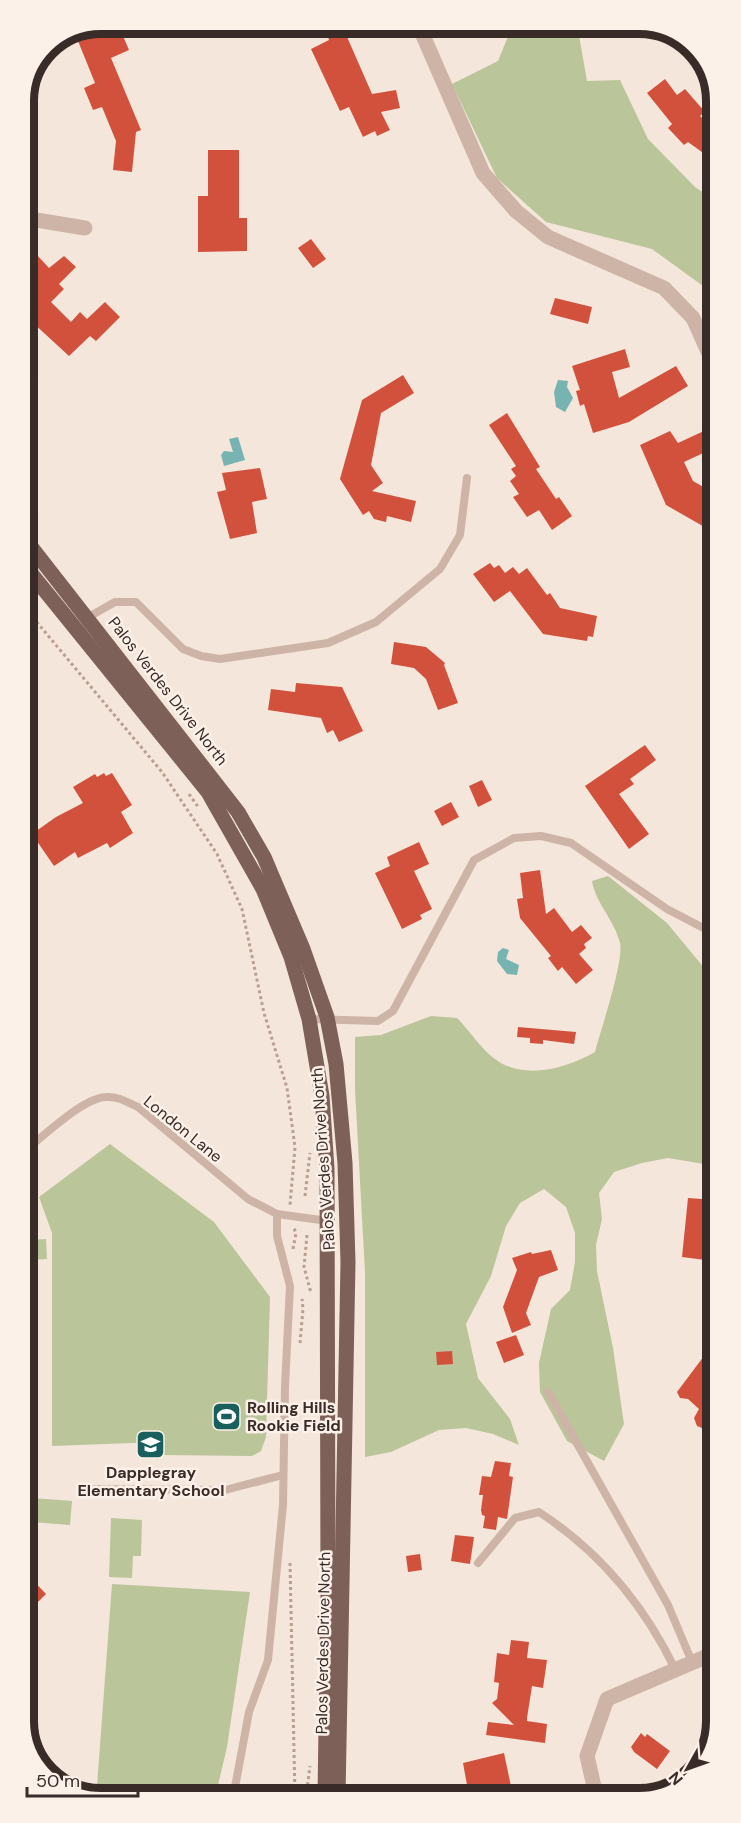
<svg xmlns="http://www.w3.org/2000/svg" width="741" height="1823" font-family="'DM Sans',sans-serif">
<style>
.green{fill:#bbc59a}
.water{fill:#77b4b1}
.building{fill:#d2513c}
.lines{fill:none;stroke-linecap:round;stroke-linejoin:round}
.path{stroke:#ba9e90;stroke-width:3;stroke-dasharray:3 3;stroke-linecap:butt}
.service{stroke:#ceb4a6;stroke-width:8}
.minor{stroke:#ceb4a6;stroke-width:15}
.primary{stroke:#7d6057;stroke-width:15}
.labels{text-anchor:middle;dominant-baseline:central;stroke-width:5;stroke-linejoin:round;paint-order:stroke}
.street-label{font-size:16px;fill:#392b28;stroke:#fbf1e8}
.poi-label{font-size:16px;font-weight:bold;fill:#392b28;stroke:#fbf1e8;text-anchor:start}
.rim{fill:none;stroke:#392b28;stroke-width:8}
</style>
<rect width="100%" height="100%" fill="#f4e6db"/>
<g class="green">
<path d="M513,24H577L587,81L620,80L648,139L695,187L713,199L714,315L703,286L652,249L546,222L497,178L452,84L498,61Z"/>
<path d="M608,876L667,923L715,981L716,1166L668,1158L642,1163L614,1172L599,1193L602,1219L596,1245L597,1271L613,1348L624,1424L604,1461L567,1441L540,1392L539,1363L551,1309L570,1290L575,1262V1233L566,1207L544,1189L520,1203L506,1226L491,1276L466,1324L478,1378L510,1419L519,1445L493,1434L466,1428L439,1430L391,1452L365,1457V1272L355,1090V1037L381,1035L431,1016L457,1018C470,1031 481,1049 495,1059C524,1081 567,1068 595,1052C601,1029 624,962 620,943C614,919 596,904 592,881Z"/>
<path d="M110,1144L214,1222L270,1297L266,1437L261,1451L252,1456L161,1455L159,1442L52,1446V1233L39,1197Z"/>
<path d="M46,1239L47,1259L31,1260L33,1289H27V1240Z"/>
<path d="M33,1498L72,1501L70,1525L32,1522Z"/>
<path d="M111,1518L142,1520L141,1556H133L132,1578L109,1577Z"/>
<path d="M112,1584L250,1592L227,1747L215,1798L96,1799Z"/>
</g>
<g class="water">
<path d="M558,380L568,381L567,387L573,398L565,412L556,407L554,392Z"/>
<path d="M238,437L245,460L224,466L221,455L224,451L233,452L229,439Z"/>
<path d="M503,948L509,950L506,959L519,965L517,975L507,974L497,961L498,952Z"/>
</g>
<g class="building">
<path d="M98,26L102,37L120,29L129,50L111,58L141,130L136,132L132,172L113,170L116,141L102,107L93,110L84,88L95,83L76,36Z"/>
<path d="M341,30H344L372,94L396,90L400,108L381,112L390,130L377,136L375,131L363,137L349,107L340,111L311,49L329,40L328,37Z"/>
<path d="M665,79L677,95L685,89L705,112L700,116L713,128V160L688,142L684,145L668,128L672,124L647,93Z"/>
<path d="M208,150H239V218H247V251L198,252V196H208Z"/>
<path d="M311,239L326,259L313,268L298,248Z"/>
<path d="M37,255L49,268L64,256L76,267L59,284L64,289L51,302L71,322L80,312L87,319L105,302L120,317L96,341L90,336L69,356L31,321L34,319L25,310V267Z"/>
<path d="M555,298L592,307L588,324L550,314Z"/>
<path d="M625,349L630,367L612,372L619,398L676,366L688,386L629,422L593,433L584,404L580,406L576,391L580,390L572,366Z"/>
<path d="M403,375L414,393L381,413L371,465L383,483L372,491L416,501L411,522L387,516L386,522L374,519L369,511L363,515L340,479L362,400Z"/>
<path d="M507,413L540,467L536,469L556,499L559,497L572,516L552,530L539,510L527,517L513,497L519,494L510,481L516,476L511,469L516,466L489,425Z"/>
<path d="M706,430L714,448L684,462L693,481L714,493V518L708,529L666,505L640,445L670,431L678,443Z"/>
<path d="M260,468L267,499L252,502L257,533L230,539L217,492L226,490L222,473Z"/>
<path d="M490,563L494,568L499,565L505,573L513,567L519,574L527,568L547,595L550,593L560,608L597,616L593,637L588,636L587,641L543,634L510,591L494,602L473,574Z"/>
<path d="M394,642L426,647L445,663L444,665L458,703L438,710L426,679L414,668L391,664Z"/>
<path d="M296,683L342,687L363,731L339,742L333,730L327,733L321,718L268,710L271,689L295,692Z"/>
<path d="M645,745L656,760L630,779L634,784L619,794L649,834L629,849L585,786Z"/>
<path d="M104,773L106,776L112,773L132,805L121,812L133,833L110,848L107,843L78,858L75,852L54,866L32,834L56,817L83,803L73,787L95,774L97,777Z"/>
<path d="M482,780L492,800L478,807L469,786Z"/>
<path d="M451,802L459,817L442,826L434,811Z"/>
<path d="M419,842L429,864L414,871L432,909L420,915L422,919L402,929L375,873L390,866L387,857Z"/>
<path d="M540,870L546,914L554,908L572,932L581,925L592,938L584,944L586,948L579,954L593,970L576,984L562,967L558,971L548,958L551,956L520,918L517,899L523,898L520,873Z"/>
<path d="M518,1027L576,1032L574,1044L543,1040V1044L530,1043V1038L517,1037Z"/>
<path d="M688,1198L716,1200L713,1261L682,1257Z"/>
<path d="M551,1250L558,1270L539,1277L526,1313L531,1325L512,1333L503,1307L517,1270L512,1258L531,1252L532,1254Z"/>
<path d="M516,1335L524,1355L504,1363L496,1342Z"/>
<path d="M716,1340V1373L711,1380L716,1384V1459L704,1457L707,1430L697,1426L694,1418L699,1409L688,1399L680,1398L677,1392Z"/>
<path d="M452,1351L453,1364L437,1365L436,1352Z"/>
<path d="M495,1461L511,1463L509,1476L513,1477L507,1519L498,1517L496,1530L483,1528L485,1516L482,1515L481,1510L483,1495H479L482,1476L491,1477Z"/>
<path d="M455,1535L474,1537L470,1564L451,1561Z"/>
<path d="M420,1554L422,1570L408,1572L406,1556Z"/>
<path d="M28,1575L46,1594L28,1612Z"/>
<path d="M511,1640L529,1642L527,1658L547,1660L543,1688L532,1686L527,1718V1721L547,1724L545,1743L486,1735L488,1722L514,1725L492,1703L497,1699L499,1683L494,1682L497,1653L509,1655Z"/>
<path d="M641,1733L645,1737L647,1734L670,1751L657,1769L634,1752L631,1747Z"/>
<path d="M504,1753L513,1796H469L463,1763Z"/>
</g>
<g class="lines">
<g class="path">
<path d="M25,608L162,772L217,854L242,909L264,1013L287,1088L295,1147L290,1205"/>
<path d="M189,794L199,808"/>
<path d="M305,1196L310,1153"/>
<path d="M307,1235L304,1267L311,1293"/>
<path d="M293,1249L296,1233L293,1226"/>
<path d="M300,1343L303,1309L302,1299"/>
<path d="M290,1563L295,1797"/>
<path d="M306,1797L310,1766"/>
</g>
<g class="service">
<path d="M85,619L115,602H136L183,649L201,656L220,659L328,643L376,622L440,569L460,535L467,478"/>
<path d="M309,1019L378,1021L393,1011L474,860L514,838L541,836L571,843L667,909L715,934"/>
<path d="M27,1149C46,1134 83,1098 106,1097C118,1096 127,1102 138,1107L248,1199L277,1214L328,1221"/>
<path d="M548,1392L668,1605L692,1662"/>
<path d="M94,1489L225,1490L283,1475"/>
<path d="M478,1563L515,1518L539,1512C599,1551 644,1605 675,1669"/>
<path d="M233,1798L249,1712L268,1660L283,1505L285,1386L290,1286L277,1236V1214"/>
</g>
<g class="minor">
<path d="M418,24L483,173L516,211L548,237L664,288L693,318L714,365"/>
<path d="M24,218L85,228"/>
<path d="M596,1795L587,1756L607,1699L717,1652"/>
</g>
<g class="primary">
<path d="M25,539L238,812L264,857L303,949L327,1017L336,1064L345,1163L348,1262L338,1797"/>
<path d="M25,566L208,792L263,889L291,957L309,1019L322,1096L327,1169L328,1589L325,1797"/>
</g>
</g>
<defs>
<symbol id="stadium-square" viewBox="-11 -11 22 22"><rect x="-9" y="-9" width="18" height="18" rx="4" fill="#195f5d" stroke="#fbf1e8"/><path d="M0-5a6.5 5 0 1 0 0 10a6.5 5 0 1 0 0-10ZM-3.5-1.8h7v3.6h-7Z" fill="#fff"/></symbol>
<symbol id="school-square" viewBox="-11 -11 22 22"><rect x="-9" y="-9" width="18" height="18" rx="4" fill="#195f5d" stroke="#fbf1e8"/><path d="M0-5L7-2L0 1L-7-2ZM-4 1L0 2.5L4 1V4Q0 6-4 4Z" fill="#fff"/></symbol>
</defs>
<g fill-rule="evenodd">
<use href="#stadium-square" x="210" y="1400" width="33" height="33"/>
<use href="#school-square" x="134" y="1428" width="33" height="33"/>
</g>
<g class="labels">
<g class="street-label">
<text transform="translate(168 691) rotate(52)">Palos Verdes Drive North</text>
<text transform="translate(183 1129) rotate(39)">London Lane</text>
<text transform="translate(323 1159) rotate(-94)">Palos Verdes Drive North</text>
<text transform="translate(323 1643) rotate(-89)">Palos Verdes Drive North</text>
</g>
<g class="poi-label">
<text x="247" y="1407">Rolling Hills<tspan x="247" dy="18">Rookie Field</tspan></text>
<text x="151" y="1472" text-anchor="middle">Dapplegray<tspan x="151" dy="18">Elementary School</tspan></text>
</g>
</g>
<path d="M0 0H741V1823H0ZM101 34H639A67 67 0 0 1 706 101V1721A67 67 0 0 1 639 1788H101A67 67 0 0 1 34 1721V101A67 67 0 0 1 101 34Z" fill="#fbf1e8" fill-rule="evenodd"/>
<path class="rim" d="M101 34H639A67 67 0 0 1 706 101V1721A67 67 0 0 1 639 1788H101A67 67 0 0 1 34 1721V101A67 67 0 0 1 101 34Z"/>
<g transform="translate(687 1769) rotate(230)" stroke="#fbf1e8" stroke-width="4.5" paint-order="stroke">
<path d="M0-4.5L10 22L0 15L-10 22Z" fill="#392b28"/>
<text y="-9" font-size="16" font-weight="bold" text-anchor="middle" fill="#392b28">N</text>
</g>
<path d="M27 1787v9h111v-9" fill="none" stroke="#392b28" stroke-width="3"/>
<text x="36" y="1787" font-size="18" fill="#392b28" stroke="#fbf1e8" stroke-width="4.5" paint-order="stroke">50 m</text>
</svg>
